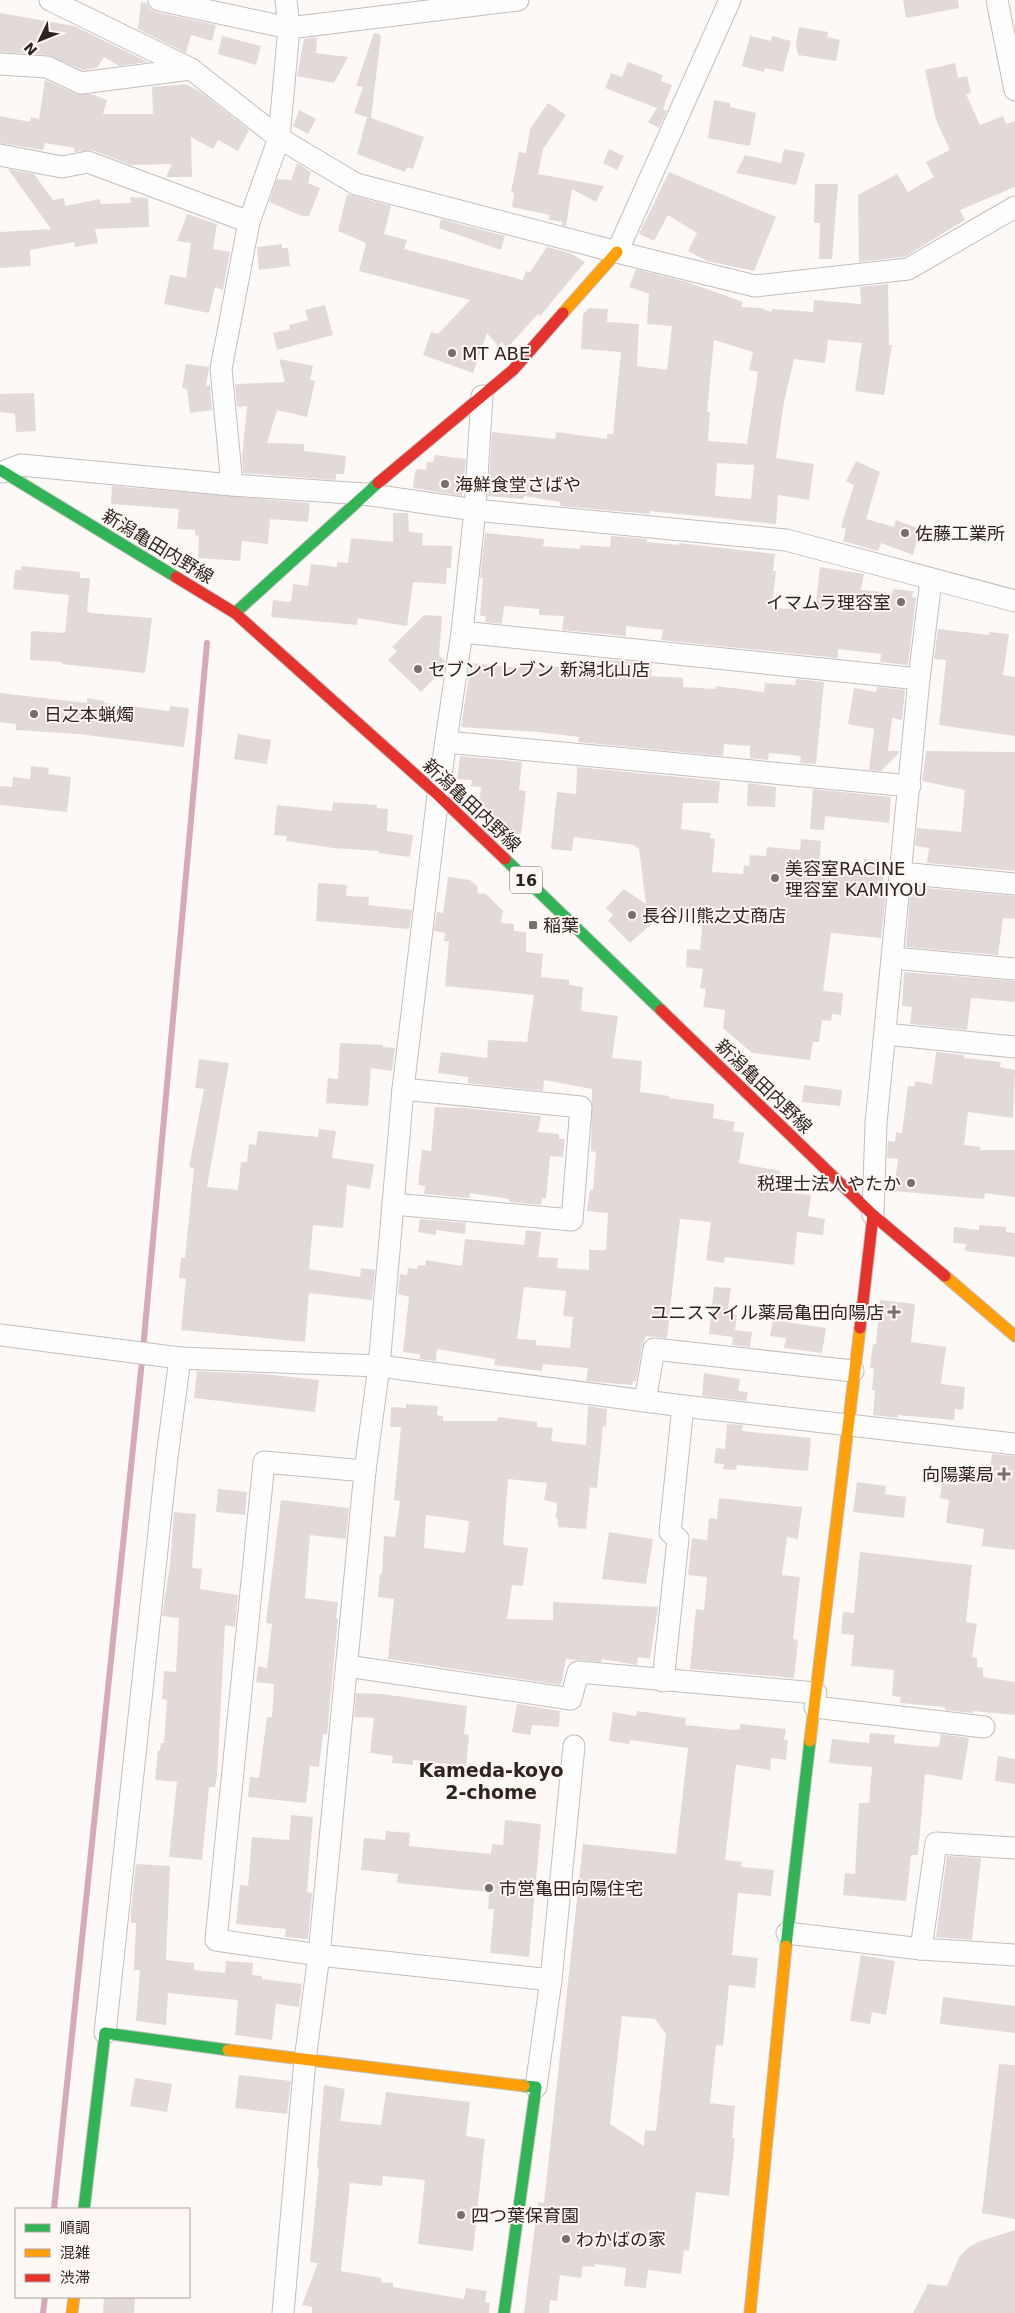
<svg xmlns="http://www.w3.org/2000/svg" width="1015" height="2313" font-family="'DejaVu Sans','Noto Sans JP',sans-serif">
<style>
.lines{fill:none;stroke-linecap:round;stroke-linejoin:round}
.stream{stroke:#d5a8ba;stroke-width:6}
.building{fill:#e2dad9;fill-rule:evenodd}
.street-casing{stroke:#c4beba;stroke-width:23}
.fast-casing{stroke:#c4beba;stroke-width:13}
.slow-casing{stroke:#c4beba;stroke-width:13}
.jam-casing{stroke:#c4beba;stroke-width:13}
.street{stroke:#fffefe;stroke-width:21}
.fast{stroke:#30b455;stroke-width:11}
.slow{stroke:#ff9f0a;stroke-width:11}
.jam{stroke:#e5322d;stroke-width:11}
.poi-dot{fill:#766f6a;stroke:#fef8f5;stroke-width:2}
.labels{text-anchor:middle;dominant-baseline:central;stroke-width:4;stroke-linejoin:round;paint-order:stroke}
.shield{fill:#fef8f5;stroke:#6c645e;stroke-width:1}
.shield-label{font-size:16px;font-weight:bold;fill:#2e241e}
.poi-label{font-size:18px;fill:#2e241e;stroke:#fef8f5;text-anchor:start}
.street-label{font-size:18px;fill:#2e241e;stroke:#fef8f5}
.neighbourhood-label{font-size:19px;font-weight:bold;fill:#2e241e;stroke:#fef8f5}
</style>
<rect width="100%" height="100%" fill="#fcf9f7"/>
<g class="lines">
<g class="stream">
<path d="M54,2209L142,1361L207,643"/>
<path d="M43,2313L45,2297"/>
</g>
</g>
<g class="building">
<path d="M903,0H958L959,8L906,18Z"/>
<path d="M141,2L147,3L150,9L156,12L216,25L212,41L191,35L186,53L138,29Z"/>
<path d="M0,13L74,26L148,62L119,66L104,57L97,68L83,70L48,55L0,52Z"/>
<path d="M799,27L828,32L827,37L840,40L836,61L798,55L796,44Z"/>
<path d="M374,33L381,35L371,118L424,137L413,169L407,167L405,172L357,154L367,117L354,113L363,87L356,86Z"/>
<path d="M222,36L261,46L256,65L218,54Z"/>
<path d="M750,36L771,41L772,36L791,41L783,72L765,68L764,72L742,66Z"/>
<path d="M317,37L316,53L348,57L334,83L297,76L304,39Z"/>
<path d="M628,62L663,75L661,81L672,85L663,109L667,111L659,128L648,122L657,108L605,88L611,73L622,77Z"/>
<path d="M955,63L958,78L967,76L971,93L966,94L980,125L1003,116L1006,124L1015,121V187L960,210L965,220L904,257L859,262L858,195L897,174L908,192L934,177L926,162L950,150L936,120L925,70Z"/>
<path d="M45,80L76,94H91L107,100L103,114H153L152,87L186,84L202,93L249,130L238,151L218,140L213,149L191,137L192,177H166L172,164L131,165L92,150L74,152L75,148L45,143L43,150L0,143V116L30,122L31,117L39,119Z"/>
<path d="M714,100L730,103V107L756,113L750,146L708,138Z"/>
<path d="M548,103L566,115L543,149L538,174L604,186L596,202L572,189L566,226L561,225L563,222L549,220L550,215L512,207L514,193L511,192L519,152L526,153L530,129Z"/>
<path d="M299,110L316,119L308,134L293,126Z"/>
<path d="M609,149L624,156L617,170L603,163Z"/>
<path d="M784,149L805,153L796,185L736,173L745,155L781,163Z"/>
<path d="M297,163L311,172L308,183L320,188L309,216H302L269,202L277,179L291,180Z"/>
<path d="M8,169L34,174L53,200L64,198L65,206L100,199L101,204L131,203L130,197L148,198L149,227L95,229L98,243L75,247L74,242L30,250L31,266L0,268V232L51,229Z"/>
<path d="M669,172L776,217L754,271L707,261L688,251L697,233L668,215L654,241L639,234Z"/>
<path d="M815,184H838L832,259H819L820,223H814Z"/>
<path d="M347,194L391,206L384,234L407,240L404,249L523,280L526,271L530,272L547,247L570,253L585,262L540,316L538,314L507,348L502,342L498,346L487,333L473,373L423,355L431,332L438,334L470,300L359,271L366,243L338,231Z"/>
<path d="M187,214L217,224L213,249L230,252L223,290L215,287L209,313L164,304L170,275L186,278L191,243L177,241Z"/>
<path d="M441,219L505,236L501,250L439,228Z"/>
<path d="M282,244V248H288L290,266L259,270L257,247Z"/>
<path d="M636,269L687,282L743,302L741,307L761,308L771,312L772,309L813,312L814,300L861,304L860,287L888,284L889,345H892L884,395L855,391L862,343L828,340L825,363L794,359L784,402L776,458L814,464L809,500L778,495L776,524L650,511V514L560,506V502L524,496L523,499L488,496L492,432L555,439L556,432L607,439V434H613L621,352L581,349L583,314L589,308L608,309L607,322L639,324L637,366L667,370L672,326L647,324L649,294L629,287ZM714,340L753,352L749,370L758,372L747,444L708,441L710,412H707ZM717,463L754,465L751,499L715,496Z"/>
<path d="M325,305L333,335L277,350L273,333L290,329L289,325L308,320L305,310Z"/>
<path d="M279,359L313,366L310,380L315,381L307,417L277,410L267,443L304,444V451L346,456L344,474H336V480L243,473L242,458L247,406L237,407L235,384L285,382Z"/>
<path d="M186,364L209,367L206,386L210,385L212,410L190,413L187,389L182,388Z"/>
<path d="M34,393L36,431L16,432L15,414L0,412V394Z"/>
<path d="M435,455L466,459L462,496L413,488L415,472L418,469L426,470L427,462H433Z"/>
<path d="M856,461L880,472L866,519L894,527L896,520L920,529L913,555L881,543L878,551L843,541L846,529L841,527L854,485L846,481Z"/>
<path d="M112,486L310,503L308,522L270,519L268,544L242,541L240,561L198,558L199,536L195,535V530L177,529L179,509L111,504Z"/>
<path d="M393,513H408L409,532L423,533L422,545L452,546L451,568H447L446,584L413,582L407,626L358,618L357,625L271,617L273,600L291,602L293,584L308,586L311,564L337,567V562L348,563L351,538L393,542Z"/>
<path d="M485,533L544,539L543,546L580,549V545L610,547L611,536L647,539V542L679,545V543L775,554L773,571H776L772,608L815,610L820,567L864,574L861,590L893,593V589L913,591L912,597L916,598L908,665L880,662L881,654L838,649V658L661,640L663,630L626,626V636L562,630L564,616L539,615V609L504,606L502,624L485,622L486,616H480L483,578H480Z"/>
<path d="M21,566L80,572V578H90L87,611L91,613L152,618L145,673L62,664V662L30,660L31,631L65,633L69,595L13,589L15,570H21Z"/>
<path d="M424,615L442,616L439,655L445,661L442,670L421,692L388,660L397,651L392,647Z"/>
<path d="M938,629L989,635V632L1009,634L1003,675L1015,677V736L939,725L946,660L934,659Z"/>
<path d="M600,659L652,664L651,676L683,678V687L715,689L716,686L764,692L765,683L795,685L796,679L824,682L816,764L800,763L801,756L769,753L768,760L750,758V746L724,744L723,756L578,742L579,737L538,732L461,727L471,663L520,668V666L542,669L543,665L599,672Z"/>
<path d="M877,687L905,690L902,720L892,718L888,751H899V753L881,771L869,770L874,729L848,724L854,688L876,692Z"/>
<path d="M0,693L87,703V698L104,701V703L169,711L170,706L189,708L184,747L78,734L16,730V724L0,722Z"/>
<path d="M238,734L271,740L267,764L234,759Z"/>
<path d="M926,751L1015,752V871L927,863L929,848L915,846L917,828L961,832L965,790L922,781Z"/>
<path d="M460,756L522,762L519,790L526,791L521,834H508L492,821L493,811L479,809L481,787L471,786L472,780L457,779Z"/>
<path d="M31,766L49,768L48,774L71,777L67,812L0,805V786L12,787L13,777L30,779Z"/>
<path d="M577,767L720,781L718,803H683L681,829L711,833L710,838L715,839L712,872L743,874L744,865L749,866L750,855L766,856L767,847L800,850L801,839L821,841L819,867L863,871L864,859L884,862L882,893L886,894L881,938L831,933L823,991L843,993L841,1015L832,1014L831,1021L822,1020L819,1042H813L810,1060L752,1053L723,1028L725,1010L703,1007L706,989L700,988L703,969L686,967L687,949L700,950L703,919L664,913L630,943L608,921L613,915L606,908L624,889L646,904L639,848L635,847V845L574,837L572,851L551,849L557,792L576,794Z"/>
<path d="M748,783L776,787L775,807L747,806Z"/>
<path d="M813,789L891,797L889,823L825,816L824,830L810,829Z"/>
<path d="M333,802L377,805V808L388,809L387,831L413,835L410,857L378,853L379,851L333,848L286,841L287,836L274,835L277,805L332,811Z"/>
<path d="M448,877L470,880L478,887L477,893L486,894L503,911L501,923L514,924V931L526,932V952L543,954L541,977L569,980V985L583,987L581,1011L618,1016L612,1058L642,1061L640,1092L669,1096V1098L714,1104L713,1118L735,1122L733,1131L744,1133L739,1163L780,1171L778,1191L811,1195L808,1216L825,1219L823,1235L797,1232L794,1265L725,1257L724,1263L706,1260L711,1222L680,1219L667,1338L646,1336L642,1347L636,1381H633L632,1385L586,1381L588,1368L543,1364L542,1371L494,1365L495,1359L437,1349L436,1361L420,1359V1354L403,1352L409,1297L398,1294L400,1274L407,1275L408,1268L417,1269L418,1265L425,1266L426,1260L462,1266L465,1239L524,1245L526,1230L541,1232L538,1257L558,1258L557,1268L589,1270V1250H606L608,1213L587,1211L590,1190H593L596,1152L591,1151L592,1089L544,1080L543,1091L468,1083V1077L438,1073L441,1052L487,1058L488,1040L527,1042L534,995L445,986L449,941H444L445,933L434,931L437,912L443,913ZM524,1287L566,1291L563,1316L573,1317L570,1348L536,1345V1340L517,1339Z"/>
<path d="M318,883L347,885L346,896L369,897L368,905L412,910L409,929L316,921Z"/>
<path d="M914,887L1015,896V919L1003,918L998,955L906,947L910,896L913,897Z"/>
<path d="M904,972L1015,981V1002L971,998L967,1030L910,1024L912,1007L902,1006Z"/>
<path d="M340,1043L383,1045V1047L395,1048L392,1071L371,1068L368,1106L326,1103L328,1078L338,1079Z"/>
<path d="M936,1052L964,1055V1058L1001,1062L1000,1067L1015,1070L1013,1118L968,1112L964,1145L980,1147V1150H1015V1197L985,1193L984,1199L894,1191L898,1159L887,1158L888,1141L895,1142L896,1132L902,1133L908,1086L914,1087L915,1081L932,1084Z"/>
<path d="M199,1059L229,1063L207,1187L238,1190L241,1162H247L249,1144L256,1145L258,1131L318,1137L319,1129L336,1131L332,1158L374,1164L370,1189L347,1185L343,1228L313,1225L309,1269L360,1277L361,1268L375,1270L372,1300L309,1293L305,1342L181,1330L186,1279L179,1278L181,1258H185L194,1168L189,1167L204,1089L195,1088Z"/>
<path d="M804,1085L842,1090L840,1106L802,1102Z"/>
<path d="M435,1107L465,1108L541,1116L538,1132L559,1134V1139H565L563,1157L550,1156L546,1199L542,1198L541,1205L509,1202V1199L470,1193L469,1198L424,1194L425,1186L418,1185L422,1150L431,1151Z"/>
<path d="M420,1219L466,1223L465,1234L436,1230V1235L418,1232Z"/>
<path d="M979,1225L1006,1227V1232L1015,1233V1257L965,1251L966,1244L953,1243L954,1227L979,1230Z"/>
<path d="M714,1287L731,1288L727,1314L737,1315L735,1330L752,1332L750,1347L732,1345L733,1337L709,1334Z"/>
<path d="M880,1300L915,1304L911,1342L946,1347L941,1384L965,1387L963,1410L955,1409L954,1420L898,1415V1418L873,1415L875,1390H872L874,1368H870L873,1344H876Z"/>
<path d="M773,1320L826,1328L822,1353L784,1348L786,1338L770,1336Z"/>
<path d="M197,1371L264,1374L319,1380L315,1412L194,1398Z"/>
<path d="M704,1373L740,1379L738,1391L748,1392L746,1401L702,1396Z"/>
<path d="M406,1404L438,1406L437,1415L443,1416V1421H497L498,1417L537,1422V1427L553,1428L551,1441L586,1445L588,1406L607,1409L606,1427L603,1426L597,1488L590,1487L586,1529L558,1527V1519L556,1518L557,1503L544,1500L547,1483L508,1479L503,1545L528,1548L523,1586L512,1585L507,1619L553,1620V1602L658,1607L650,1659L638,1657L637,1665L602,1659L601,1662L566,1659L561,1685L388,1659L394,1599L378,1597L380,1574H382L384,1536L395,1537L400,1501L394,1500L401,1427H390L391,1407L406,1408ZM426,1515L469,1521L465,1553L424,1548Z"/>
<path d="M727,1424L743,1425L742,1431L811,1438L808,1471L737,1465L736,1470L723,1469L724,1464L714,1463L716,1448L725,1449Z"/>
<path d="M992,1454L1015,1456V1550L982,1546L984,1529L946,1523L949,1500L940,1498L942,1483L958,1485L961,1466L990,1470Z"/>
<path d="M857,1482L886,1486L885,1494L906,1497L904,1518L853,1512Z"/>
<path d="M218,1489L247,1492L245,1515L216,1512Z"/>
<path d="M719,1498L802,1507L798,1539L787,1537L782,1575L800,1577L793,1639L798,1640L794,1678L690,1669L696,1609L704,1610L707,1577L688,1575L692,1538L707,1540L709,1518L717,1519Z"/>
<path d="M281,1500L349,1508L346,1539L310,1535L305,1598L338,1602L336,1618H338L327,1735L323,1734L319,1767L310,1766L306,1803L248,1797L250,1777L259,1778L267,1717H272L274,1684L256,1682L258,1666L267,1668L272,1624L266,1623Z"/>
<path d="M174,1512L196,1514L192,1568L202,1569L200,1589L238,1595L235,1627L225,1625L217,1776L215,1787H209L202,1860L169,1857L177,1782L155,1780L158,1750L160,1751L161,1743H164L167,1700L162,1699L164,1671L176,1672L179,1618L162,1616L170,1564Z"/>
<path d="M609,1532L653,1539L646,1584L602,1579Z"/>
<path d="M860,1552L972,1565L966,1622L977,1624L972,1657L977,1658V1667L983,1668V1677L1015,1682V1715L973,1711V1713L945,1710V1707L900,1703L901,1697L892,1696L894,1670L851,1666L854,1635L841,1634L843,1612L854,1613Z"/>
<path d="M356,1693L382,1694L467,1706L464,1734L469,1735L466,1766L413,1760V1765L392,1763L393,1756L370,1753L374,1718L354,1717Z"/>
<path d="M517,1704L560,1711L559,1727L532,1725L530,1735L512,1732Z"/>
<path d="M637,1711L686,1718L685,1725L734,1730L740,1729V1724L786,1729L784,1740H788L786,1760L771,1758L770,1770L736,1765L725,1860L742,1862L741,1867L774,1870L771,1896L738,1893L732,1955L758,1958L755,1988L729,1985L723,2046L716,2045L710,2103L735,2106L732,2138H735L729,2196L696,2192L689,2251L684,2250L681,2274L648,2270L646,2288L624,2286L626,2268L595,2264V2267L583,2266L581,2278L560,2275L557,2301L550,2300L549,2313H524L538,2202L544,2203L583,1844L676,1854L688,1748L630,1740L629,1744L609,1741L613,1712L636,1716ZM622,2016L655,2019L666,2034L656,2131L645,2130L644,2146L610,2124Z"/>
<path d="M870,1733L895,1735L894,1743L933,1747L939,1746L941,1734L969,1738L962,1780L925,1774L918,1855H911L906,1901L843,1895L845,1873L855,1874L859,1803H869L872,1767L829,1763L832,1739L869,1743Z"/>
<path d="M998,1756L1015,1759V1784L995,1781Z"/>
<path d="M291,1815L313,1817L307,1892L312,1893L308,1939L285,1937L286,1929L236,1924L240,1885L248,1886L252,1837L289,1840Z"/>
<path d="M505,1820L541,1824L529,1957L490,1953L494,1909H488L489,1892L397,1883L398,1874L361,1870L364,1838L385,1840L386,1831L410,1833L409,1846L491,1854L492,1844L503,1845Z"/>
<path d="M947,1856L981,1858L972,1940L936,1937Z"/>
<path d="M136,1864L170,1866L166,1960L194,1963V1970L225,1973L226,1961L253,1963L252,1975L262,1976V1979L302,1984L299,2007L276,2004L272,2040L235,2035L238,2000L168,1993L166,2025L136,2021L140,1970H134L136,1923H131V1910Z"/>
<path d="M861,1955L895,1961L886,2015L872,2012L870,2024L850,2021Z"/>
<path d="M943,1997L1015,2006V2033L940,2024Z"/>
<path d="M999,2064L1015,2065V2219L982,2213Z"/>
<path d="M239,2075L291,2081L287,2114L235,2108Z"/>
<path d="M135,2078L172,2084L167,2112L130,2106Z"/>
<path d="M324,2085L345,2089L340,2121L381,2125L386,2092L470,2102L466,2136L485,2139L473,2251L418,2244L425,2180L383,2176L382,2186L350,2183L341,2271L381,2278V2282L393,2283V2287L464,2299L466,2288L487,2291L485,2302L490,2303L489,2313H312V2307L302,2305L318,2263L310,2262L319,2168H317Z"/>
<path d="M1015,2230V2313H913L928,2284L947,2286L959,2257L968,2248L978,2242Z"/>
<path d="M104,2297H135L134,2313H103Z"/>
</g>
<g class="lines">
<defs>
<g id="street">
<path d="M50,0L191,69L279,138L356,184L617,252L755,286L908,269L1015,207"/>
<path d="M159,0L289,28L518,0"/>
<path d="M997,0L1015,90"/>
<path d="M0,64L47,67L81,83L191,69"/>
<path d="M0,155L62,167L88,162L249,222"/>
<path d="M617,252L730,0"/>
<path d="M2,472L21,465L232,485L364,494L475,510L786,540L1015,601"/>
<path d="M232,485L221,369L249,222L279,138L289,28L286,0"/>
<path d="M462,632L919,679"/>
<path d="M446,742L910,786"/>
<path d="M901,873L1015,884"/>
<path d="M893,958L1015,969"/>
<path d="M885,1034L1015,1047"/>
<path d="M393,1204L572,1220L581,1107L403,1089"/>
<path d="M873,1215L876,1123L919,679L931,580"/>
<path d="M0,1335L180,1358L379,1366L683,1406L1015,1444"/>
<path d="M645,1401L654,1349L853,1371"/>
<path d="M365,1471L264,1462L216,1940L319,1955L551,1980L536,2087"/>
<path d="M347,1666L571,1699L578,1672L816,1693"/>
<path d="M663,1681L678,1539L670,1532L683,1406"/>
<path d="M815,1707L984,1727"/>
<path d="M787,1933L921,1949L1015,1955"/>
<path d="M921,1949L936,1843L1015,1848"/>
<path d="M551,1980L574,1746"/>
<path d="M105,2033L167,1457L180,1358"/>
<path d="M283,2313L305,2060L319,1955L365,1471L379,1366L403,1089L438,795L462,632L475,510L482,396"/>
</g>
<g id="fast">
<path d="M0,470L176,577"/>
<path d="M235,613L378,483"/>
<path d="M505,859L661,1010"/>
<path d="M786,1946L810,1741"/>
<path d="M84,2209L105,2033L228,2050"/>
<path d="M504,2313L536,2087L524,2086"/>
</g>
<g id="slow">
<path d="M563,313L617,252"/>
<path d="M945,1276L1015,1336"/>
<path d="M810,1741L860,1328"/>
<path d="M228,2050L524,2086"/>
<path d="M72,2313L74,2297"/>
<path d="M750,2313L786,1946"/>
</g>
<g id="jam">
<path d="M378,483L513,370L563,313"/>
<path d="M176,577L235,613L438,795L505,859"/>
<path d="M661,1010L873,1215L945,1276"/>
<path d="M860,1328L873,1215"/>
</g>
</defs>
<use href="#street" class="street-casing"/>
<use href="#fast" class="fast-casing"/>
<use href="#slow" class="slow-casing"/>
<use href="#jam" class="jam-casing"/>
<use href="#street" class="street"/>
<use href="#fast" class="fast"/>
<use href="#slow" class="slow"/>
<use href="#jam" class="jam"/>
</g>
<g class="poi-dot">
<circle cx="452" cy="353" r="5"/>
<circle cx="445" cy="484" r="5"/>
<circle cx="905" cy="533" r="5"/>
<circle cx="901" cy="602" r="5"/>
<circle cx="418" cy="669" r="5"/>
<circle cx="34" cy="714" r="5"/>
<circle cx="775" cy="878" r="5"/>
<circle cx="632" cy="915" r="5"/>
<rect x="528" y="920" width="10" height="10" rx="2.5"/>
<circle cx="911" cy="1183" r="5"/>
<path d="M891.5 1304.5h5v5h5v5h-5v5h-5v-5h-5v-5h5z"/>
<path d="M1001.5 1466.5h5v5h5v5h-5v5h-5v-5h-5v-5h5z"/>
<circle cx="489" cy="1888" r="5"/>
<circle cx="461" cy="2215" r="5"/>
<circle cx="566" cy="2239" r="5"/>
</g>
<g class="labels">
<rect class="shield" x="510" y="866.5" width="32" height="27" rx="4"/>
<g class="shield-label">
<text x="526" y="880">16</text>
</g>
<g class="poi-label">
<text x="462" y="353">MT ABE</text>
<text x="455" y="484">海鮮食堂さばや</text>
<text x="915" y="533">佐藤工業所</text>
<text x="891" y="602" text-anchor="end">イマムラ理容室</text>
<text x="428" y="669">セブンイレブン 新潟北山店</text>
<text x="44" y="714">日之本蝋燭</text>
<text x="785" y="868">美容室RACINE<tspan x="785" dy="21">理容室 KAMIYOU</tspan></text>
<text x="642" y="915">長谷川熊之丈商店</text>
<text x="543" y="925">稲葉</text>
<text x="901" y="1183" text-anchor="end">税理士法人やたか</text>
<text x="884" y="1312" text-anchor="end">ユニスマイル薬局亀田向陽店</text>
<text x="994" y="1474" text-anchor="end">向陽薬局</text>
<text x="499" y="1888">市営亀田向陽住宅</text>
<text x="471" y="2215">四つ葉保育園</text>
<text x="576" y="2239">わかばの家</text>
</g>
<g class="street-label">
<text transform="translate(158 546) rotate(31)">新潟亀田内野線</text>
<text transform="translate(472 805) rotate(43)">新潟亀田内野線</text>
<text transform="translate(764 1086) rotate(44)">新潟亀田内野線</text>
</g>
<g class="neighbourhood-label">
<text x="491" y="1770">Kameda-koyo<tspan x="491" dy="22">2-chome</tspan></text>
</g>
</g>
<rect x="15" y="2208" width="175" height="90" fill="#fef8f5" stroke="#aba39f"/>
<rect x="25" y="2224" width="25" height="8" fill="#30b455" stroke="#aba39f"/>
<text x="60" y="2233" font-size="15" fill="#2e241e">順調</text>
<rect x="25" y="2249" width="25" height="8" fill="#ff9f0a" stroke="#aba39f"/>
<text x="60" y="2258" font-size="15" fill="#2e241e">混雑</text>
<rect x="25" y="2274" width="25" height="8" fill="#e5322d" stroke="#aba39f"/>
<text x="60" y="2283" font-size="15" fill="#2e241e">渋滞</text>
<g transform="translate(40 40) rotate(227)" stroke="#fef8f5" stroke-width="4" paint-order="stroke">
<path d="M0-4L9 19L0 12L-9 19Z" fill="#2e241e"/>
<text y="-8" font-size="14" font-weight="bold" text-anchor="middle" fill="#2e241e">N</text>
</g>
</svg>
